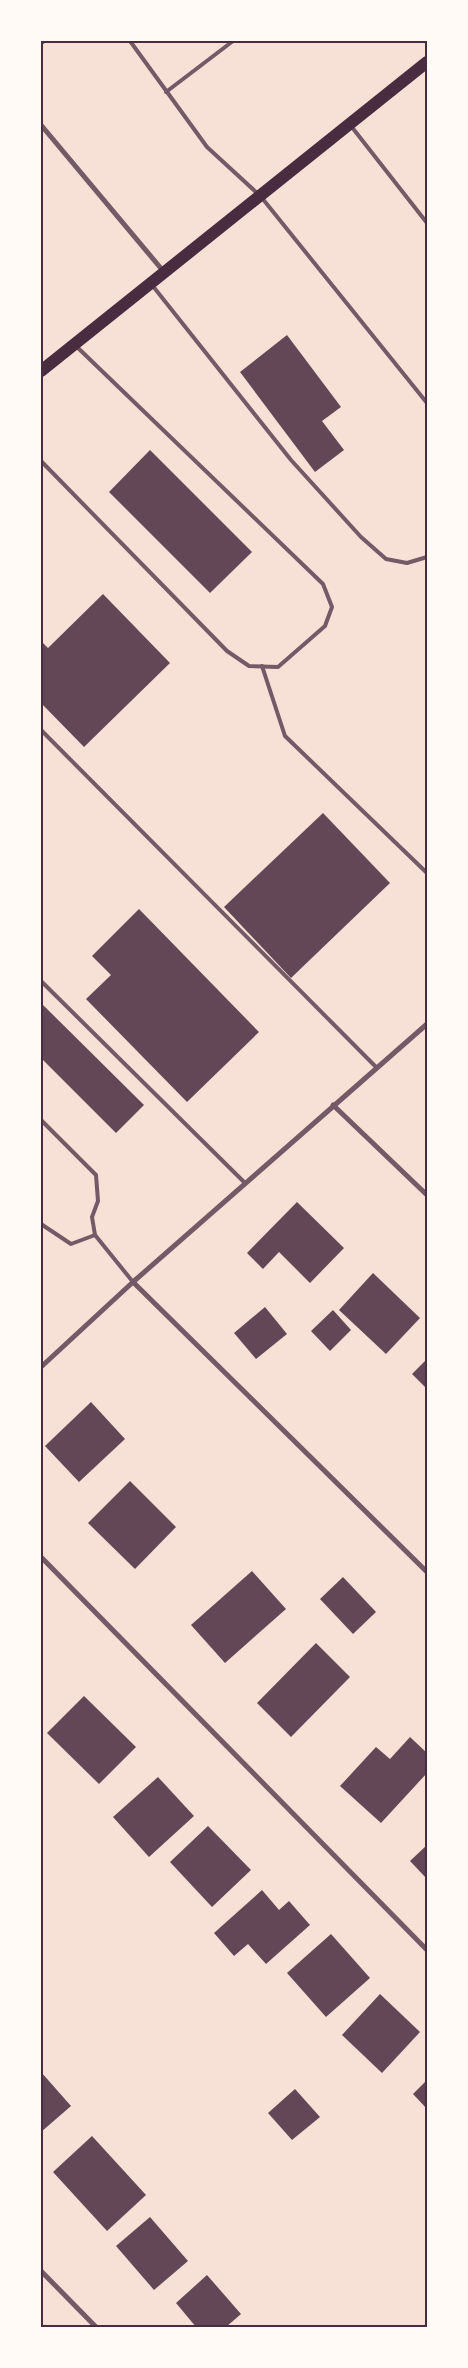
<svg xmlns="http://www.w3.org/2000/svg" width="468" height="2368" font-family="Barlow,sans-serif">
<style>
.building{fill:#644757}
.lines{fill:none;stroke-linecap:round;stroke-linejoin:round}
.service{stroke:#755966;stroke-width:4}
.minor{stroke:#755966;stroke-width:5}
.primary{stroke:#4a2c40;stroke-width:12}
.neatline{fill:none;stroke:#4a2c40;stroke-width:2}
</style>
<rect width="100%" height="100%" fill="#f7e1d7"/>
<g class="building">
<path d="M287,335L341,407L322,421L344,450L315,472L240,372Z"/>
<path d="M150,450L252,552L210,593L109,492Z"/>
<path d="M103,594L170,663L84,747L41,703V641L48,648Z"/>
<path d="M323,813L390,883L291,978L224,907Z"/>
<path d="M139,909L259,1032L187,1102L86,999L111,975L92,956Z"/>
<path d="M41,1003L144,1105L116,1133L41,1058Z"/>
<path d="M297,1202L344,1248L310,1283L279,1252L263,1269L247,1253Z"/>
<path d="M373,1273L420,1318L386,1354L339,1310Z"/>
<path d="M265,1307L287,1334L256,1359L234,1333Z"/>
<path d="M333,1310L351,1330L330,1351L311,1331Z"/>
<path d="M427,1359V1389L412,1374Z"/>
<path d="M91,1402L125,1439L79,1482L45,1446Z"/>
<path d="M130,1481L176,1527L135,1569L88,1523Z"/>
<path d="M252,1571L286,1609L225,1663L191,1625Z"/>
<path d="M343,1577L376,1612L353,1634L320,1599Z"/>
<path d="M316,1643L350,1677L291,1737L257,1703Z"/>
<path d="M84,1696L136,1747L99,1784L47,1733Z"/>
<path d="M410,1737L427,1753V1773L381,1823L340,1786L376,1747L390,1759Z"/>
<path d="M158,1777L194,1816L149,1857L113,1817Z"/>
<path d="M208,1826L251,1870L212,1907L170,1862Z"/>
<path d="M427,1845V1879L410,1861Z"/>
<path d="M262,1890L279,1910L289,1901L310,1925L266,1964L248,1944L234,1956L214,1933Z"/>
<path d="M331,1934L370,1978L326,2017L287,1973Z"/>
<path d="M380,1994L420,2032L382,2073L342,2035Z"/>
<path d="M41,2072L71,2106L41,2132Z"/>
<path d="M427,2080V2109L413,2094Z"/>
<path d="M295,2089L320,2117L292,2140L268,2113Z"/>
<path d="M92,2136L146,2195L107,2231L53,2172Z"/>
<path d="M150,2217L188,2261L154,2290L116,2246Z"/>
<path d="M207,2275L241,2314L226,2327H196L176,2303Z"/>
</g>
<g class="lines">
<g class="service">
<path d="M130,41L207,147L257,193"/>
<path d="M41,43L44,41"/>
<path d="M166,92L233,41"/>
<path d="M351,126L427,223"/>
<path d="M262,198L427,403"/>
<path d="M152,285L291,460L361,537L386,559L407,563L427,557"/>
<path d="M41,461L227,651L249,666L278,667L325,626L332,607L323,584L77,347"/>
<path d="M262,666L285,736L427,873"/>
<path d="M41,730L376,1067"/>
<path d="M41,981L245,1183"/>
<path d="M41,1120L96,1175L98,1201L92,1217L95,1235L133,1282"/>
<path d="M41,1224L71,1244L95,1235"/>
</g>
<g class="minor">
<path d="M41,125L164,272"/>
<path d="M333,1105L427,1195"/>
<path d="M133,1282L427,1572"/>
<path d="M41,1367L133,1282L427,1024"/>
<path d="M41,1557L427,1950"/>
<path d="M41,2271L96,2327"/>
</g>
<path class="primary" d="M41,371L427,62"/>
</g>
<rect width="468" height="2368" fill="none" stroke="#fffaf5" stroke-width="85"/>
<rect x="42" y="42" width="384" height="2284" class="neatline"/>
</svg>
